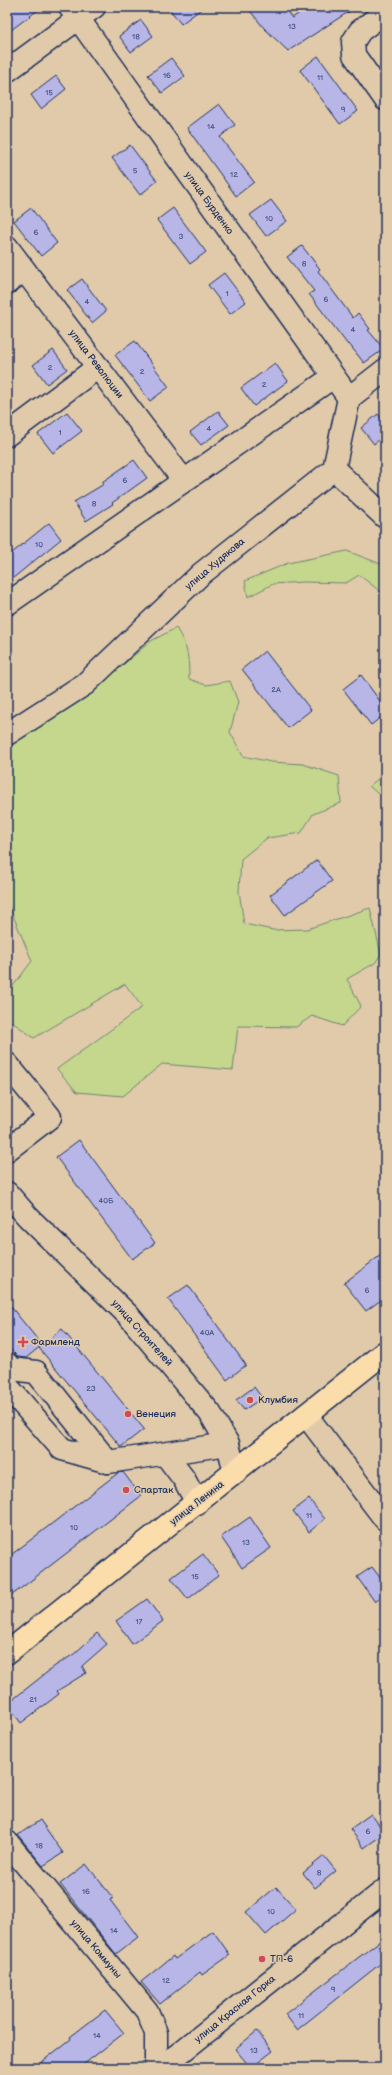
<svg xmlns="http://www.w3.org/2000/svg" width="392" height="2075" font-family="'Balsamiq Sans',sans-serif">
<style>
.green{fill:#c4d78c;stroke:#708375}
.building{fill:#b7b6e7;stroke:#1b2f5e}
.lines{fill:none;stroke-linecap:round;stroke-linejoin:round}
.minor-casing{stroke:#1b2f5e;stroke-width:25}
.major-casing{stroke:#1b2f5e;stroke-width:25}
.minor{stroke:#e1caaa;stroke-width:22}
.major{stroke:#fbddab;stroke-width:22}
.poi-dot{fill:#d1495b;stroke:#e1caaa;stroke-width:1.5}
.labels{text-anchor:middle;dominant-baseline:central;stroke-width:3;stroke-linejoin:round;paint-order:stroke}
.number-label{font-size:8px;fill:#425180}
.street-label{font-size:10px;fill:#1b2f5e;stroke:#e1caaa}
.poi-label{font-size:10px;fill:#1b2f5e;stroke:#e1caaa;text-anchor:start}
</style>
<rect width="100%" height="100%" fill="#e1caaa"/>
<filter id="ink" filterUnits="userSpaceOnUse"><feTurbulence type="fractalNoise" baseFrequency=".025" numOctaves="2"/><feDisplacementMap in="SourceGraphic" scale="8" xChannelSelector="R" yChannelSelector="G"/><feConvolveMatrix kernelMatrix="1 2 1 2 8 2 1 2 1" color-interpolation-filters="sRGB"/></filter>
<g filter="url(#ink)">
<g class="green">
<path d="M347,551L381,564L385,568V595L359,575L346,583L303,582L273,584L248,597L245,581L288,563Z"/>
<path d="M176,628C188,647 189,657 189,679L206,685L230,681L238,702L230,732L243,756L271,762L303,764L339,776L341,803L313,814L301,833L267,838L241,859L239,891L244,924L273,930L307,929L370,908L381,954L375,963L347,979L361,1006L342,1026L312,1016L296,1027L238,1026L233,1070L162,1064L123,1096L77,1092L57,1069L142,1007L125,984L34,1038L7,1018V994L32,961L7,901V748L98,686L151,641Z"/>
<path d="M385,773V800L369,786Z"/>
</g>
<g class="building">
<path d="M7,7H42L7,33Z"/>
<path d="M168,7H204L181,24Z"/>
<path d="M247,7H283L292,18L308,7H356L288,51L263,27Z"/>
<path d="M141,20L153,36L131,52L119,36Z"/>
<path d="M318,56L358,111L340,124L300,70Z"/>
<path d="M171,58L185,76L162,93L148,75Z"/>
<path d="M56,76L66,89L41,109L31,95Z"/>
<path d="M219,104L235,125L220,137L254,182L236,196L187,128Z"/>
<path d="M130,145L157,181L140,195L112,158Z"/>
<path d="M271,200L287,221L266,236L250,215Z"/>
<path d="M31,208L57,243L41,256L14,221Z"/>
<path d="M173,208L206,252L190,264L157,220Z"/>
<path d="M302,246L320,269L318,271L353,318L358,313L370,329L368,330L384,349L364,363L349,344L348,345L309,294L314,291L287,257Z"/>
<path d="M224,273L246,302L230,314L208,285Z"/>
<path d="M82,279L106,311L92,323L67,290Z"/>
<path d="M135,341L169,387L150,401L115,355Z"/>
<path d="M53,350L67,369L47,384L33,365Z"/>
<path d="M275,363L288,381L254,406L241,388Z"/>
<path d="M218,411L229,425L201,445L190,432Z"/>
<path d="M67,412L82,431L53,453L38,434Z"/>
<path d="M378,414L385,423V435L374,444L361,428Z"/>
<path d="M134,460L147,478L112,503L113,504L86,521L74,502L104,484L102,482Z"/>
<path d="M49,523L61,539L7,583V557Z"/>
<path d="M265,651L311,710L288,728L242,669Z"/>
<path d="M361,675L385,708V714L371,725L343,689Z"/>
<path d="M317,860L332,881L285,915L270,895Z"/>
<path d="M79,1140L155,1243L132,1259L56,1157Z"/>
<path d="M385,1252V1297L366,1311L344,1283Z"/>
<path d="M188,1285L246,1365L227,1380L168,1299Z"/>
<path d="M7,1302L42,1345L26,1358L18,1357L7,1346Z"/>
<path d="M62,1329L144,1429L121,1447L39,1348Z"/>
<path d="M254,1387L262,1398L244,1410L236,1400Z"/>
<path d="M123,1472L141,1496L7,1599V1558L118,1473Z"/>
<path d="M309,1499L325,1519L309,1532L293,1511Z"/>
<path d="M250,1517L271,1548L242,1568L221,1537Z"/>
<path d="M203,1554L219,1575L188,1599L171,1578Z"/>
<path d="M372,1567L385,1584V1594L375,1602L357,1577Z"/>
<path d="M147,1599L163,1621L132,1644L116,1621Z"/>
<path d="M97,1633L107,1644L82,1666L86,1673L57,1691L59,1694L21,1723L7,1704L55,1666L74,1654Z"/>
<path d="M371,1814L385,1833L364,1848L350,1829Z"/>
<path d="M40,1820L63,1853L43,1866L18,1835Z"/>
<path d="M324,1856L336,1871L315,1888L303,1873Z"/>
<path d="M86,1864L113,1898L110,1900L138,1937L116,1954L60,1884Z"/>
<path d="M276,1887L296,1909L266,1935L246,1912Z"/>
<path d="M213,1931L230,1955L202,1975L200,1972L160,2004L141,1982L173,1956L175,1959Z"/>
<path d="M385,1937V1960L297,2030L285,2014Z"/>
<path d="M105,2010L124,2033L79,2068H34L71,2039L70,2037Z"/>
<path d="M257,2031L273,2051L251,2068L235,2049Z"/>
</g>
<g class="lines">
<defs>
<g id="minor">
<path d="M70,7L349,398"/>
<path d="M385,12L360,31L353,42L354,55L385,99"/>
<path d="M7,71L94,7"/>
<path d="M7,247L184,481"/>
<path d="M7,283L24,270"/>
<path d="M7,435L98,367"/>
<path d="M334,469L385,517"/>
<path d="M7,604L333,377"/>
<path d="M7,734L85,684L201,574L334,469L349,398L385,370"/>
<path d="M7,1064L50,1117L7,1150"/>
<path d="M7,1193L28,1217L129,1316L210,1413L228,1444L235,1473"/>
<path d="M7,1364L12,1369L36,1372L108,1462L228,1444"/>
<path d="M7,1386L62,1449L108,1462"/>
<path d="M306,1415L385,1519"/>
<path d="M165,1454L184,1479L197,1503"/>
<path d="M7,1842L147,2011L156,2033V2068"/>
<path d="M161,2068L385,1890"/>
</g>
<path id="major" d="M7,1653L385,1352"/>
</defs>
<use href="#minor" class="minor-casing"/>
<use href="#major" class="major-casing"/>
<use href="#minor" class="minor"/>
<use href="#major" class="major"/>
</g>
</g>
<g class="poi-dot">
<path d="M21 1336h4v4h4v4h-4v4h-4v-4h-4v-4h4z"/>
<circle cx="250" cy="1400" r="4"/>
<circle cx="128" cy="1414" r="4"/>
<circle cx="126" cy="1490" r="4"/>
<circle cx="262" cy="1959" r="4"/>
</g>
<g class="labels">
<g class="number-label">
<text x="292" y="26">13</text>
<text x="136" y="36">18</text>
<text x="167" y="75">16</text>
<text x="320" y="77">11</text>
<text x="49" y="92">15</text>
<text x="343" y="109">9</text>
<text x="211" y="126">14</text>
<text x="135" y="170">5</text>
<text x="234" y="174">12</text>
<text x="269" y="218">10</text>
<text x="36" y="232">6</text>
<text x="181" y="236">3</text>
<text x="304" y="263">8</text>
<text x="227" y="293">1</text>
<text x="326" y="299">6</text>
<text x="87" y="301">4</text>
<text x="353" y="329">4</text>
<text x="50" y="367">2</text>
<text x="142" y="371">2</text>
<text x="264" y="384">2</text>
<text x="209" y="428">4</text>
<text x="60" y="432">1</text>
<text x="125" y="480">6</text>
<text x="94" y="503">8</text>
<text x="39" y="544">10</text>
<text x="276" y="689">2А</text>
<text x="106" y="1200">40Б</text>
<text x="367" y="1290">6</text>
<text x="207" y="1332">40А</text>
<text x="91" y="1388">23</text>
<text x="309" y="1515">11</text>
<text x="74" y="1527">10</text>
<text x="246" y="1542">13</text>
<text x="195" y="1576">15</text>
<text x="139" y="1621">17</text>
<text x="33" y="1699">21</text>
<text x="368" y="1831">6</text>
<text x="39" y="1845">18</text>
<text x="319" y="1872">8</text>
<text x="86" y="1891">16</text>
<text x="271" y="1911">10</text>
<text x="114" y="1930">14</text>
<text x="166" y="1980">12</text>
<text x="333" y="1989">9</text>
<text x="301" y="2015">11</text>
<text x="97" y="2035">14</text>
<text x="254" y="2050">13</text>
</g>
<g class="street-label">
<text transform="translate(209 203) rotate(54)">улица Бурденко</text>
<text transform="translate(96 364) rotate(53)">улица Революции</text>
<text transform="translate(215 564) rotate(-40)">улица Худякова</text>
<text transform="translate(142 1333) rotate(48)">улица Строителей</text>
<text transform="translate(197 1503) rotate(-38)">улица Ленина</text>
<text transform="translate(96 1949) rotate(50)">улица Коммуны</text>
<text transform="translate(235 2009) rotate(-39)">улица Красная Горка</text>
</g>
<g class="poi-label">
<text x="31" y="1342">Фармленд</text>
<text x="258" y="1400">Клумбия</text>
<text x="136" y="1414">Венеция</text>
<text x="134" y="1490">Спартак</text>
<text x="270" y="1959">ТП-6</text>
</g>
</g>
<rect width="392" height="2075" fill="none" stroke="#e1caaa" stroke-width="24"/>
<rect x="12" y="12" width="368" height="2051" fill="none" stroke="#1b2f5e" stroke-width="1.5" filter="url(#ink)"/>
</svg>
